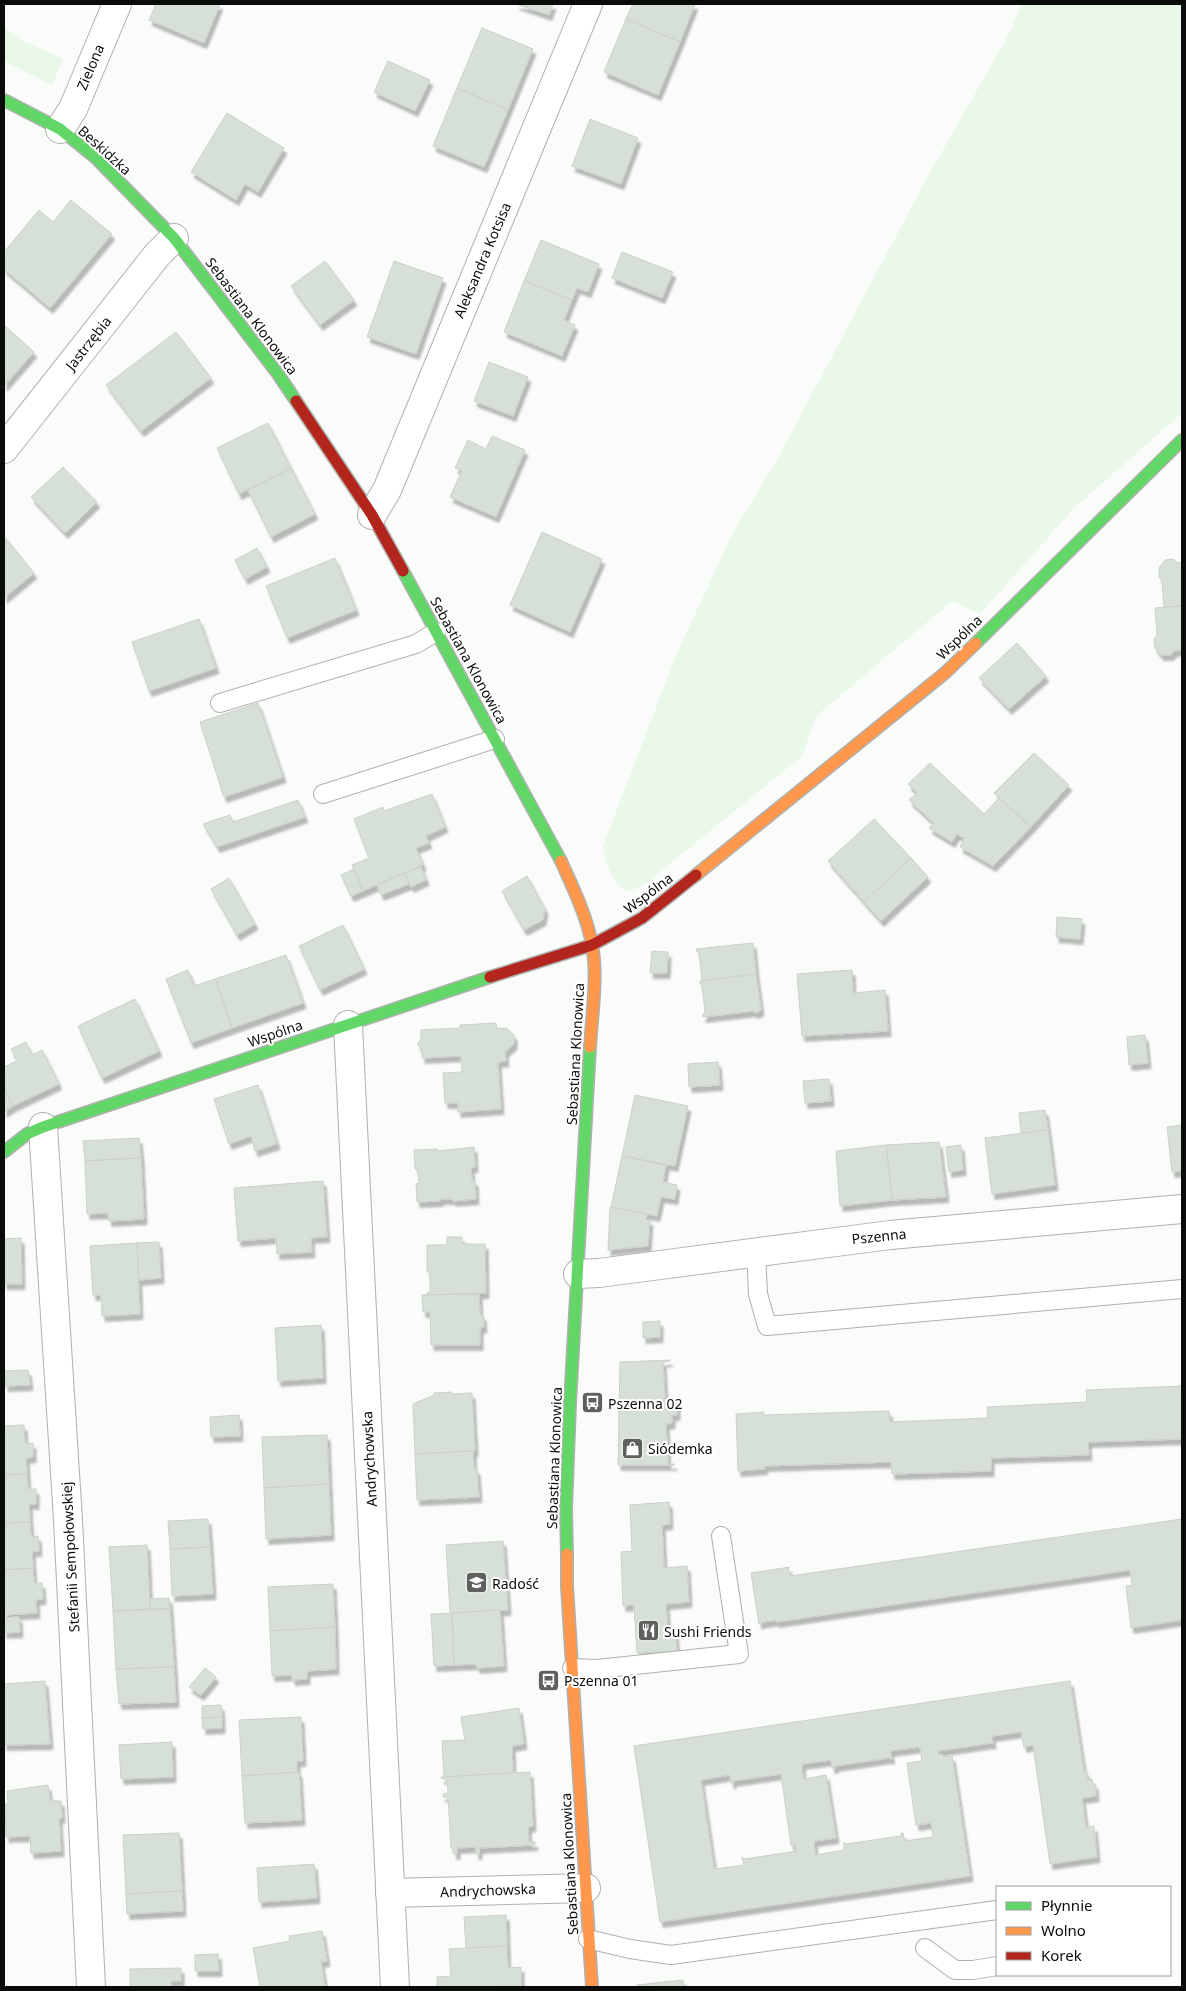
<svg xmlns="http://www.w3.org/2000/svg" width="1186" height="1991" font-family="'Noto Sans',sans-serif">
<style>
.green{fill:#e9f8e8}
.building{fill:#d7e0d6;stroke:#cdcfcd;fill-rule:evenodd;filter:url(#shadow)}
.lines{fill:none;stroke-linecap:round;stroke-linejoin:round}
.lane-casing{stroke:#afb1af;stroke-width:20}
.street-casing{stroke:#afb1af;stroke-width:30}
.fast-casing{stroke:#afb1af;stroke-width:14}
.slow-casing{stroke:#afb1af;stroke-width:14}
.jam-casing{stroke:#afb1af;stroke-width:14}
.lane{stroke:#fefffe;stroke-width:18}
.street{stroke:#fefffe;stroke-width:28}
.fast{stroke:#63d668;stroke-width:11}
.slow{stroke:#ff974d;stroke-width:11}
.jam{stroke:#b3261e;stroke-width:11}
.labels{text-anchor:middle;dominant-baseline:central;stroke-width:4;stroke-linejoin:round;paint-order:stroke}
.street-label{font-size:14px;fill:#0a0c0a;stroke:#fff}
.poi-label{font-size:14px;fill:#0a0c0a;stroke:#fff;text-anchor:start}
</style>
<defs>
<filter id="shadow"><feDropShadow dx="3" dy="5.5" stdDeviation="1" flood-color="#0004"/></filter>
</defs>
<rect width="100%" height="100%" fill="#f9fcf8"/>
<g class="green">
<path d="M1022,4H1182V413L1075,507L980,614L952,601L816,716L802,756L641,887L628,891C611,882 606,864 603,846L677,653L733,533L778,458L926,180L1010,32Z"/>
<path d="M4,27L17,38L63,59L52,85L4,61Z"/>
</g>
<g class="building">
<path d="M156,4H220L204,43L149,20Z"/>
<path d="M516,4H553L549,15Z"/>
<path d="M633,4H695L680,42L626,19Z"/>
<path d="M626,19L680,42L658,95L604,72Z"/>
<path d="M482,28L533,49L508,110L457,88Z"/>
<path d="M388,61L430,80L415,111L374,92Z"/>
<path d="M457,88L508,110L484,167L433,146Z"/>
<path d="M227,113L284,148L258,192L245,184L236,200L191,172Z"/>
<path d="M590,119L638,138L621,184L572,166Z"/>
<path d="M71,200L112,234L50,308L4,269V252L39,210L53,222Z"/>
<path d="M541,240L599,264L588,292L577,288L572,300L524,281Z"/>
<path d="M622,252L673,272L662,298L612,278Z"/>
<path d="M325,261L354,300L320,325L291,286Z"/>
<path d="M394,261L443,278L416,354L367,337Z"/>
<path d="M524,281L572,300L564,320L575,325L562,356L504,332Z"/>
<path d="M4,325L34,352L4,386Z"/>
<path d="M176,332L211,378L141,431L106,385Z"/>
<path d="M489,362L528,377L513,416L474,401Z"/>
<path d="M268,423L291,468L239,494L217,448Z"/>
<path d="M492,436L525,450L496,517L450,497L462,471L455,468L468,440L486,449Z"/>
<path d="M63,467L97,502L65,533L31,497Z"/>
<path d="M291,468L315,514L271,537L248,490Z"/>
<path d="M542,532L602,559L570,632L510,605Z"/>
<path d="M4,536L34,573L4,598Z"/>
<path d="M257,548L267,567L245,579L235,560Z"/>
<path d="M335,558L356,610L287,638L266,586Z"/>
<path d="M1174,559L1177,563L1182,562V606L1164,607L1162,580L1159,577V568L1165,560Z"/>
<path d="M1182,606V650L1174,651L1171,655H1161L1155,648L1154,639L1157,635L1155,608Z"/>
<path d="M199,619L216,668L149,691L132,642Z"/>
<path d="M1017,643L1046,676L1009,709L979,678Z"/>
<path d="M258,703L283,777L224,797L200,722Z"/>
<path d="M1034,753L1069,785L1031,827L994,793Z"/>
<path d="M930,763L984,814L999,798L1031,827L993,866L960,847L964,838L957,834L952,842L929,828L934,823L909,800L917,793L908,784Z"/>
<path d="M432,794L445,827L426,836L429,843L416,848L423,865L363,891L352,865L369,858L354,819L383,807L384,811Z"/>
<path d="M298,800L305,817L217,847L203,824L230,815L233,822Z"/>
<path d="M874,819L911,858L864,902L828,861Z"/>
<path d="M911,858L928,877L881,921L864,902Z"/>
<path d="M421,867L426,880L411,887L405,873Z"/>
<path d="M354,869L363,891L351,896L341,875Z"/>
<path d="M405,873L409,884L381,895L377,885Z"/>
<path d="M527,876L545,909L543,920L524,930L502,891Z"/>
<path d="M229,878L255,924L237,935L211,889Z"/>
<path d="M1057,917L1082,919L1080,939L1056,937Z"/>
<path d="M343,925L364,969L320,990L299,946Z"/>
<path d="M753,943L756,974L702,981L699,952H697L696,949Z"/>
<path d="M652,951L668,952L667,973H650Z"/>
<path d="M286,955L303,1003L232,1028L215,979Z"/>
<path d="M188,970L194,986L215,979L232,1028L191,1043L166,979Z"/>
<path d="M852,970L853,993L885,990L888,1031L802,1036L797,974Z"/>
<path d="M756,974L761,1010L758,1012L754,1013V1011L703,1017V1014L705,1013L702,984H700V981Z"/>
<path d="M135,999L159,1051L102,1078L78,1026Z"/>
<path d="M496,1023L497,1029L506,1028L514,1035V1044L505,1052L506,1061L498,1062L501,1109L458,1112V1103H445L443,1073L462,1072L461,1056L422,1058V1049L417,1044L421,1039V1030L460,1028V1025Z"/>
<path d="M1145,1035L1148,1063L1129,1065L1127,1037Z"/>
<path d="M26,1042L32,1055L42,1050L59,1084L13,1106L4,1087V1067L17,1061L11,1049Z"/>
<path d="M718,1062L720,1085L689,1087L688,1064Z"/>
<path d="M829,1079L831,1101L805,1103L803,1081Z"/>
<path d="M258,1085L277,1144L255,1151L251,1136L229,1144L214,1099Z"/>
<path d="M4,1087L13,1106L4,1112Z"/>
<path d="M635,1095L688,1106L675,1166L622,1156Z"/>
<path d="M1045,1110L1048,1130L1021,1133L1019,1113Z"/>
<path d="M1182,1125V1171L1172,1172L1167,1127Z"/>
<path d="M1048,1130L1055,1185L992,1194L985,1138Z"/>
<path d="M139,1138L141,1158L85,1161L83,1141Z"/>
<path d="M939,1142L946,1197L892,1200L886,1145Z"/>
<path d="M886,1145L892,1200L840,1206L836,1151Z"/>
<path d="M961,1145L963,1170L949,1172L946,1147Z"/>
<path d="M474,1147L475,1167H471L472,1180L475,1181L476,1199L453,1201V1199H440V1201L417,1202L416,1184L419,1183L418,1170L415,1169L414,1150L437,1149V1151Z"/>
<path d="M622,1156L666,1165L663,1182L677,1185L675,1199L661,1197L657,1216L611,1207Z"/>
<path d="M141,1158L144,1219L109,1221L108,1213L87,1214L85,1161Z"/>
<path d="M323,1181L327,1237L311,1238L312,1252L277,1254L276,1238L238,1241L234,1188Z"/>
<path d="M610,1207L647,1214L646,1220H650L648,1246L608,1250Z"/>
<path d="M447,1237H462V1244H485L486,1293L427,1295V1293L430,1292V1272H427V1245H447Z"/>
<path d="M21,1238L22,1284H4V1239Z"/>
<path d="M159,1242L161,1278L139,1280L137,1243Z"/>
<path d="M137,1243L140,1314L102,1316L101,1295H93L90,1246Z"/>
<path d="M479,1294L480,1315H483L484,1327L480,1328V1345H431L430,1312H423L422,1295Z"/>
<path d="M660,1321V1337L643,1338V1322Z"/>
<path d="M321,1325L323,1378L278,1381L275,1328Z"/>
<path d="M670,1360V1361L663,1362L665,1399H677V1415H672V1423L666,1424L668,1464H674V1465H618L620,1362Z"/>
<path d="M28,1370L30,1385L5,1386V1371Z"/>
<path d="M1182,1386V1439L1088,1442L1089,1455L991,1458V1471L892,1474L891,1462L764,1466L765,1469L738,1471L736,1414L764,1412V1415L889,1411L890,1422L988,1418L987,1407L1087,1402L1086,1390Z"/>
<path d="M451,1392V1394L472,1393L475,1451L415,1454L413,1404L434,1395V1393Z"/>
<path d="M239,1415L240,1436L211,1437L210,1417Z"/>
<path d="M24,1425L25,1444L33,1443V1457L26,1458L27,1474L4,1475V1426Z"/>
<path d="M327,1435L329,1484L264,1488L262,1437Z"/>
<path d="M473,1451L474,1469H477L479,1497L417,1500L415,1454Z"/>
<path d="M27,1474L28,1489H36V1504H29L30,1522L4,1523V1475Z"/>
<path d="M329,1484L331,1535L266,1539L264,1488Z"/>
<path d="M669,1502L670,1524L662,1525L664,1568L687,1566L689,1602L666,1604L668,1630L675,1629L677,1651L637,1653L634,1605L623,1606L621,1552L632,1551L630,1505Z"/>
<path d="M208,1519L210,1547L170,1549L168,1521Z"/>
<path d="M1182,1519V1620L1131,1628L1126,1586L1132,1585L1130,1570L776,1622V1620L759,1623V1624L751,1573L790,1567L788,1568L790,1576Z"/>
<path d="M30,1522L31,1537L38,1536L39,1551H32L33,1568L4,1570V1523Z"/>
<path d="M503,1541L508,1610L450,1613L446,1545Z"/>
<path d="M147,1545L150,1609L113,1611L109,1547Z"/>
<path d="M210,1547L212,1575L210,1576H212L213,1594L172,1596L170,1549Z"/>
<path d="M33,1568L34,1583H42L43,1599L36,1600L37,1613L4,1615V1570Z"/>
<path d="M333,1584L335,1627L270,1631L268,1587Z"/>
<path d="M169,1598L170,1609H150V1599Z"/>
<path d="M170,1609L174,1667L116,1669L113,1611Z"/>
<path d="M500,1610L504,1666L477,1668L476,1664L454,1665L452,1613Z"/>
<path d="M452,1613L454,1665L434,1666L431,1614Z"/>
<path d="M19,1617L20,1632L4,1633V1618Z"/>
<path d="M335,1627L336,1669L307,1671V1679L292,1680V1675L272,1676L270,1631Z"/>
<path d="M174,1667L176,1702L119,1704L116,1669Z"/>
<path d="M205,1668L216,1677L201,1695L189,1687Z"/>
<path d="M45,1681L50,1744L4,1745V1684Z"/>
<path d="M1070,1681L1084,1772L1086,1771L1087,1780L1092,1779L1093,1784H1095L1096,1796L1082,1798L1086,1828L1094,1826L1097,1857L1050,1864L1033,1745L1024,1747L1021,1732L992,1736L993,1744L991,1743L938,1751L939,1755L942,1754L943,1757L952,1756L970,1876L660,1922L634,1746ZM920,1747L922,1761L907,1763L916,1825L931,1823L933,1837L904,1841L903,1833H901V1836L846,1844L844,1842V1850L815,1855L814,1841L836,1838L826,1775L803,1779L802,1764L831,1760L832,1768H835V1766L889,1758L892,1759L890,1751ZM781,1774L791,1845L795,1844L797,1851L745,1859L742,1857L744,1865L714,1869L701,1780L730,1775L731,1783H733V1781Z"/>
<path d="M221,1705L222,1717L202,1718V1706Z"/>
<path d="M519,1708L524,1744L512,1746L513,1773L444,1777L442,1741L465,1740L461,1717Z"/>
<path d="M222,1717V1728L203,1729L202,1718Z"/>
<path d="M301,1717L303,1761H297V1772L242,1776L239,1720Z"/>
<path d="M172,1742L173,1777L121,1779L119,1745Z"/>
<path d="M299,1772L302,1820L245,1823L242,1776Z"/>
<path d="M530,1772L533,1826L528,1827L529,1842H535V1845L479,1848V1854H476V1847L457,1848V1854H454L453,1848H451L448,1797H443V1794L448,1793L447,1779H442L441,1777Z"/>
<path d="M48,1785L50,1801H61L62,1818H59L61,1851L31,1853L30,1836L6,1837L5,1804H8L7,1791Z"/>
<path d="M179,1833L182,1891L126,1894L123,1835Z"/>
<path d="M314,1864L317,1898L259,1902L257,1868Z"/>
<path d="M182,1891L183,1911L127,1914L126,1894Z"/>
<path d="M506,1915L507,1946L466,1948L464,1917Z"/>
<path d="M322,1931L327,1961L321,1962L325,1987H260L253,1948L290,1941L289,1936Z"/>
<path d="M507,1946L508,1968L521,1967V1986L437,1987V1977L451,1976L449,1949Z"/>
<path d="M218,1954L219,1971H195V1955Z"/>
<path d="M181,1968V1981H171V1987H130V1969Z"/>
<path d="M683,1980L684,1987H637V1985Z"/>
</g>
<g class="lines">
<defs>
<g id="lane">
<path d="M220,703L416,644L436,632"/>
<path d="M323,794L495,739"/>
<path d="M756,1251L758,1294L767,1326L1182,1289"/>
<path d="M572,1668L597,1669L739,1654L721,1536"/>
<path d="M588,1939L630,1949L671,1955L997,1910"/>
<path d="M925,1948L955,1970H973L997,1966"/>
</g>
<g id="street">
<path d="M60,129L73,109L117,4"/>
<path d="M4,449L157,255L174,238"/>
<path d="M372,515L387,490L588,4"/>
<path d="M348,1025L395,1987"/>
<path d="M43,1127L68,1520L91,1987"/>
<path d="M578,1274L599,1273L890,1235L1182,1209"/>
<path d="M390,1893L586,1888"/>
</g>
<g id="fast">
<path d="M4,100L60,129L96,158L174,238L278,374L296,401"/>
<path d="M403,571L561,861"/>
<path d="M976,643L1182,440"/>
<path d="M4,1152L27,1134L43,1127L490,977"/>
<path d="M567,1554L566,1509L570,1403L590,1047"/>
</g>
<g id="slow">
<path d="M561,861C573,888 586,914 592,944C598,977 592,1014 590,1047"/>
<path d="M696,875L945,673L976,643"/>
<path d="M567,1554V1586L592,1987"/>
</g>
<g id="jam">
<path d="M296,401L372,515L403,571"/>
<path d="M490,977L592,945L642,918L696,875"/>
</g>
</defs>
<use href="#lane" class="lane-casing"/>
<use href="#street" class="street-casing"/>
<use href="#fast" class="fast-casing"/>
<use href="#slow" class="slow-casing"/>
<use href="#jam" class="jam-casing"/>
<use href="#lane" class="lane"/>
<use href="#street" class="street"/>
<use href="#fast" class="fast"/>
<use href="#slow" class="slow"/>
<use href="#jam" class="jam"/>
</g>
<defs>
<symbol id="bus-square" viewBox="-11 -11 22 22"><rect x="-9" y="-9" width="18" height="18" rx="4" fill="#5e605d" stroke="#fff"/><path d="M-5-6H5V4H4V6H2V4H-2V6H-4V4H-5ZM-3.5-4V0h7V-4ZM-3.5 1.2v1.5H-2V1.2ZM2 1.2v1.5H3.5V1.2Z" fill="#fff"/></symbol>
<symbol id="shop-square" viewBox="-11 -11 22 22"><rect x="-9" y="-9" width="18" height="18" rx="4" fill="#5e605d" stroke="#fff"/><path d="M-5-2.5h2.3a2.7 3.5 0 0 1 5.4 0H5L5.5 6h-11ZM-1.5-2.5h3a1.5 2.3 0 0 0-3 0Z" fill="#fff"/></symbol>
<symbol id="school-square" viewBox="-11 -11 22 22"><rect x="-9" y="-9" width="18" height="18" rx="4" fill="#5e605d" stroke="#fff"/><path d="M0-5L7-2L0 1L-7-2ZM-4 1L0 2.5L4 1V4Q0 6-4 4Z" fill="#fff"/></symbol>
<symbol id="restaurant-square" viewBox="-11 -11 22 22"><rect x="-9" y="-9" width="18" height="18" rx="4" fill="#5e605d" stroke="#fff"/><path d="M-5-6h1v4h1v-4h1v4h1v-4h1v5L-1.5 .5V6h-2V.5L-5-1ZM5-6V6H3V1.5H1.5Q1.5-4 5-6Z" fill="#fff"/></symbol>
</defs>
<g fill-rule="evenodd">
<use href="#bus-square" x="580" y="1390" width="25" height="25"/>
<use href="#shop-square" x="620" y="1436" width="25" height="25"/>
<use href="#school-square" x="464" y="1570" width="25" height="25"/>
<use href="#restaurant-square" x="636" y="1618" width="25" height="25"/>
<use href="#bus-square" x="536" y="1668" width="25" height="25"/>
</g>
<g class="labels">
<g class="street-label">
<text transform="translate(90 67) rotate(-67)">Zielona</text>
<text transform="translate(105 150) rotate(42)">Beskidzka</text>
<text transform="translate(482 260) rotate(-67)">Aleksandra Kotsisa</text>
<text transform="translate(252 316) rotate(53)">Sebastiana Klonowica</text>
<text transform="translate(88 343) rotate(-52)">Jastrzębia</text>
<text transform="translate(959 637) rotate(-44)">Wspólna</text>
<text transform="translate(469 660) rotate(61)">Sebastiana Klonowica</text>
<text transform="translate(648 893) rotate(-37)">Wspólna</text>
<text transform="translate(275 1033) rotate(-19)">Wspólna</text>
<text transform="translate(575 1054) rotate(-87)">Sebastiana Klonowica</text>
<text transform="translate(879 1236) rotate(-6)">Pszenna</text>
<text transform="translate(554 1458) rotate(-88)">Sebastiana Klonowica</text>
<text transform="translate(369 1459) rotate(-93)">Andrychowska</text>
<text transform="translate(70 1557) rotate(-93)">Stefanii Sempołowskiej</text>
<text transform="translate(569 1864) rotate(-93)">Sebastiana Klonowica</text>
<text transform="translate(488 1890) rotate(-2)">Andrychowska</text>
</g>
<g class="poi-label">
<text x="608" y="1403">Pszenna 02</text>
<text x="648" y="1448">Siódemka</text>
<text x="492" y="1583">Radość</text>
<text x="664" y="1631">Sushi Friends</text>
<text x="564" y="1680">Pszenna 01</text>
</g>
</g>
<rect width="1186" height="1991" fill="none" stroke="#0a0c0a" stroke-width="10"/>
<rect x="996" y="1886" width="175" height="90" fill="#ffffff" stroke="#9d9e9d"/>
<rect x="1006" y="1902" width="25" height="8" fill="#63d668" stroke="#9d9e9d"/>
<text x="1041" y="1911" font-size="15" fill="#0a0c0a">Płynnie</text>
<rect x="1006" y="1927" width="25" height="8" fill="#ff974d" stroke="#9d9e9d"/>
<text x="1041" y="1936" font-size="15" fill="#0a0c0a">Wolno</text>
<rect x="1006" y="1952" width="25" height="8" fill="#b3261e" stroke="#9d9e9d"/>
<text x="1041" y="1961" font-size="15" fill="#0a0c0a">Korek</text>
</svg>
